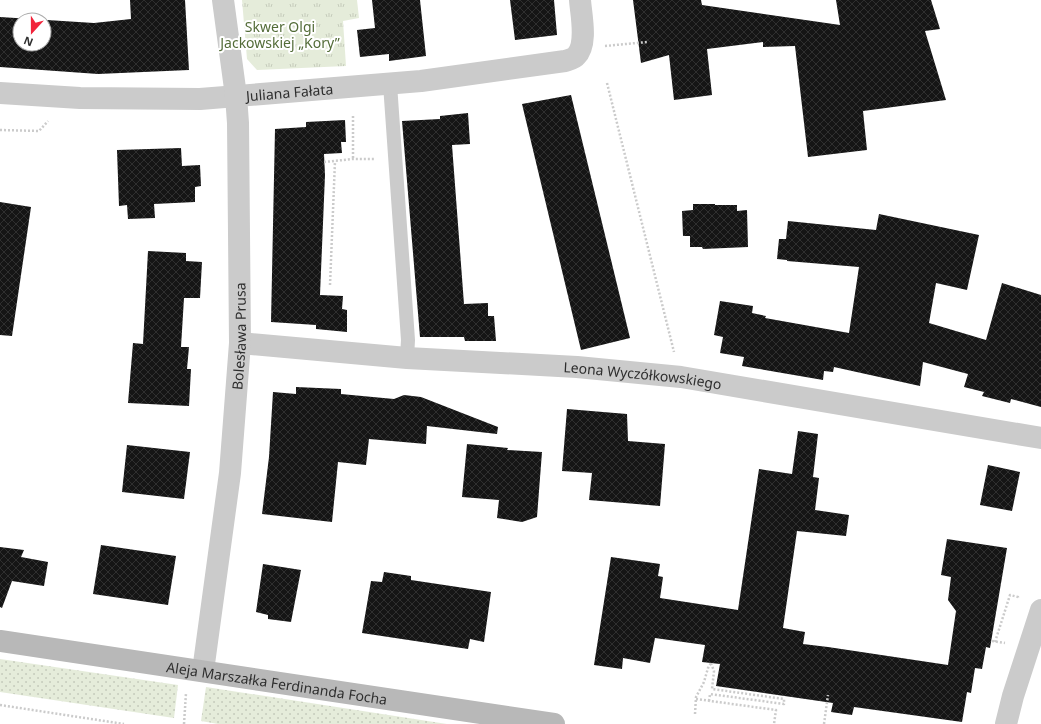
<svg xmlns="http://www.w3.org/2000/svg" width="1041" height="724" font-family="'Noto Sans',sans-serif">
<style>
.grass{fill:url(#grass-dots)}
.park{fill:url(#park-tufts)}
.building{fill:url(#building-cross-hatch);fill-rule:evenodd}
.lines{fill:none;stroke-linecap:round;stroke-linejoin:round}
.path{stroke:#cbcbcb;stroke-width:2.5;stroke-dasharray:2 2;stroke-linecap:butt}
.lane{stroke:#cbcbcb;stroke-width:14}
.street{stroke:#cbcbcb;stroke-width:22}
.secondary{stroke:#b8b8b8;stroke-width:22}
.labels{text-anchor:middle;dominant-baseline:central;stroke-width:4;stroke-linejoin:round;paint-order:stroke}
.park-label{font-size:14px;fill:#536c38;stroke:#fff}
.street-label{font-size:14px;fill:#2e2e2e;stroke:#fff}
</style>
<defs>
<pattern id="grass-dots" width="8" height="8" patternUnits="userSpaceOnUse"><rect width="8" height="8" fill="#e5ecda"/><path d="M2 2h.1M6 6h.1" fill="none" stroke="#c5cbbb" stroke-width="1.8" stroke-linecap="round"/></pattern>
<pattern id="park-tufts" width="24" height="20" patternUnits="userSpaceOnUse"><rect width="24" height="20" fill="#e5ecda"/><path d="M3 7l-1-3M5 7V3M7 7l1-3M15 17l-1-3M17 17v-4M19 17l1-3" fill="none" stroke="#c5cbbb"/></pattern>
<pattern id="building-cross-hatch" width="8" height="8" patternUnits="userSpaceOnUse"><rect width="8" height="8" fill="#151515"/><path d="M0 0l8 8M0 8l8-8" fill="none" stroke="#2f2f2f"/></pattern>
</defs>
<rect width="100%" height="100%" fill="#fff"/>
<g class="grass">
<path d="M0,659L178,685L174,718L0,692Z"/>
<path d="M206,687L447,724H218L201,721Z"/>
</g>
<path class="park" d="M242,0H357L359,18L343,21L346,66L257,70L247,59Z"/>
<g class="building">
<path d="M130,0H185L189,70L98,74L0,67V17L94,23L131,19ZM20,20H44V44H20Z"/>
<path d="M372,0H420L426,56L389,61V54L360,57L357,30L375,28Z"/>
<path d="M510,0H554L557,35L515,40Z"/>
<path d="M633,0H701L702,5L840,25L836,0H931L940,29L925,31L946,100L863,111L867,150L808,157L795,46L763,47V42L707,49L712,95L674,100L669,55L641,63Z"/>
<path d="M571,95L630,338L581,350L522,104Z"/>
<path d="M468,113L470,144L452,145L464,304L488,303V316H494L496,341H465L464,337H420L402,121L440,119V116Z"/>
<path d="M345,120L346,142H341L342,153L324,154L325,175L320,295L343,296L342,309L347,310V332L316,329V325L271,322L275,129L306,127V122Z"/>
<path d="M181,148L182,166L200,165L201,186L195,187V202L154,204L155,218L128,219L127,205L119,206L117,150Z"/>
<path d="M0,202L31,207L12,336L0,335Z"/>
<path d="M693,204H715V205H737V211L747,210L748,247L703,249L702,247H690V236H683L682,211L693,210Z"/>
<path d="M879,214L979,235L967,290L936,283L929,323L986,340L1002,283L1041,295V407L1011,399L1010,403L982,396L984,392L964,387L968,374L923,362L920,386L834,367L833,372L824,371L823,380L742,366L744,357L720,353L723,337L714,335L720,301L753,306L752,313L766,316L765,318L849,333L859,267L787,261V260L777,259L779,239H786L788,221L876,230Z"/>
<path d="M148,251L186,253V261L202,262L200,298H184L181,347H189L187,369H191L189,406L128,403L133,343L143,344Z"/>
<path d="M296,387L341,389V394L394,399L404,395L421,397L498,427L497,434L427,426L426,444L369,439L366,465L338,462L332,522L262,514L269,457L273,392L296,394Z"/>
<path d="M567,409L627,414L628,441L665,444L660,506L589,500L592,473L562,471Z"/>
<path d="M798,431L818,434L813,477L819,478L815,510L849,515L846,536L797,531L783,628L805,632L803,644L828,647L948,665L956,611L948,600L951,577L941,575L947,539L1007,548L990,648L986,647L982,669L975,668L971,693L967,692L962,722L854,707L852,715L831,712L833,703L716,686L720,664L702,662L705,645L655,638L650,663L623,658L622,669L594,665L611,557L660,564L658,576L663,577L660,598L738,610L759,469L792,474Z"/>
<path d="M467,444L508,448L507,450L542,452L537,517L522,522L497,518L499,500L462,497Z"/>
<path d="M127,445L190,452L184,499L122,492Z"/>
<path d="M988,465L1020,472L1012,511L980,505Z"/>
<path d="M101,545L176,556L168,605L93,594Z"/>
<path d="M0,547L24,550L21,557L48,562L44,586L12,581L2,608L0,607Z"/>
<path d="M263,564L301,570L291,622L268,619V615L256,612Z"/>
<path d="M384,572L411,576V580L491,592L484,642L470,639L468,649L362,633L371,581L382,582Z"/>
</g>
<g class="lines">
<g class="path">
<path d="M605,46L647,42"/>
<path d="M607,83L674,352"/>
<path d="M353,116V159"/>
<path d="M0,130L39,131L48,121"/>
<path d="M324,162L353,159H375"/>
<path d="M330,285L335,161"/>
<path d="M992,641L1005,643"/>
<path d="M995,642L1010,595L1018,597V599"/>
<path d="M696,699L776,710L774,724"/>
<path d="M709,701L710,694L784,704V699L712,689L714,671L711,663"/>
<path d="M0,705L124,724"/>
<path d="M695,714L696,697L704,682L708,668L711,663"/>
<path d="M184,724L186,693"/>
<path d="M824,724L828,695"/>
</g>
<path class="lane" d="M390,84L408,340L407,358"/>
<g class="street">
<path id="s1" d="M0,93L80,98L200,99L421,81L565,61C568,60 574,59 576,56C588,44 581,15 580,0"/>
<path id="s2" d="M240,343L407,358L577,367L681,377L1041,438"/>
<path id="s3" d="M203,671L230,473L240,343L238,123L236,96L223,0"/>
<path d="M1006,724L1013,696L1041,610"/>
</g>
<path class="secondary" id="s4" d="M0,641L554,724"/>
</g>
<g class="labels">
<g class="park-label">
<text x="280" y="26">Skwer Olgi<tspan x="280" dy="16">Jackowskiej „Kory”</tspan></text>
</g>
<g class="street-label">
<text stroke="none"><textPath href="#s1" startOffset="290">Juliana Fałata</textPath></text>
<text stroke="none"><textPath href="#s3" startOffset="337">Bolesława Prusa</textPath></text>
<text stroke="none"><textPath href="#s2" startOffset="404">Leona Wyczółkowskiego</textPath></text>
<text stroke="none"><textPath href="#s4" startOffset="280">Aleja Marszałka Ferdinanda Focha</textPath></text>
</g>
</g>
<g transform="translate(32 32) rotate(201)"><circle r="19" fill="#ffffff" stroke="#ababab"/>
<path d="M0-3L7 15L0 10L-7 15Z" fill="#f1233a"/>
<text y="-6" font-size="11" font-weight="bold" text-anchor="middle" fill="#2e2e2e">N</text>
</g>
</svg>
